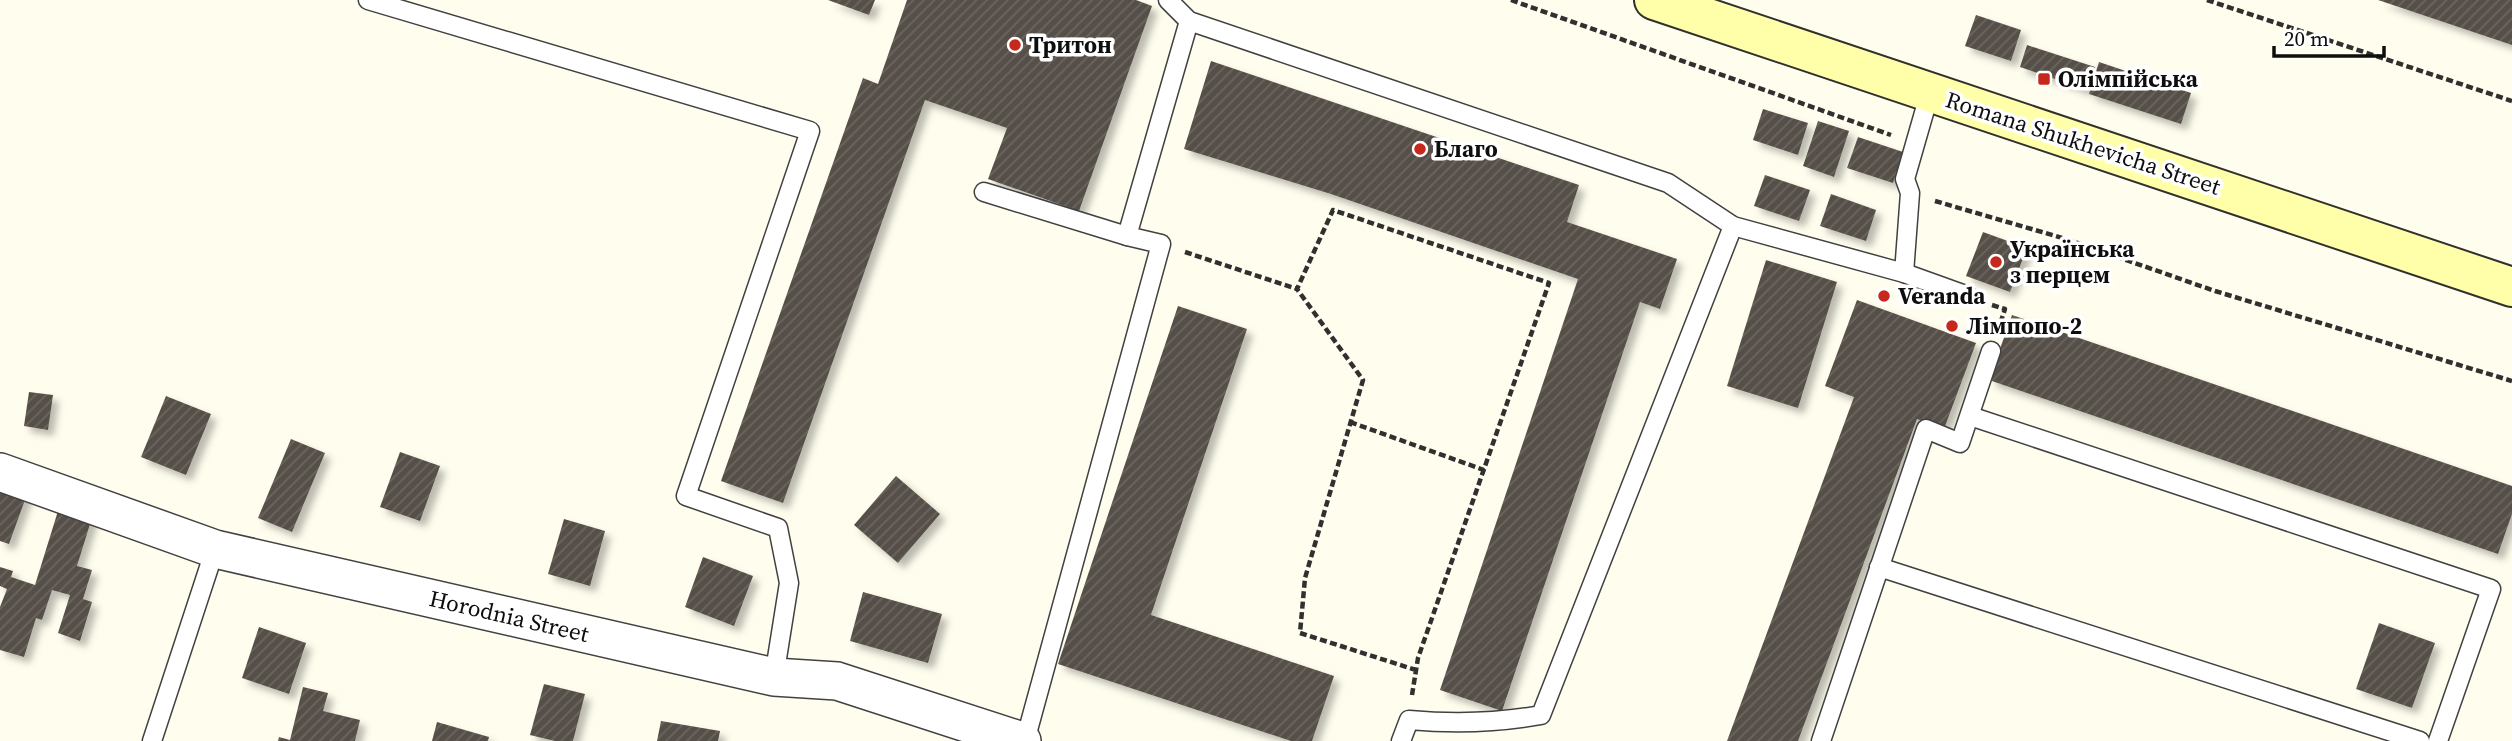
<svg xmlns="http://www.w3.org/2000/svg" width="2512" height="741" font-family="'Source Serif 4',serif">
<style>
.building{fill:url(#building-hatch);filter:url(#shadow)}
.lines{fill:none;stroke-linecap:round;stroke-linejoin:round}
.lane-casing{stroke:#414141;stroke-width:21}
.street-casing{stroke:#414141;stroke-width:40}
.secondary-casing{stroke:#303030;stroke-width:42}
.path{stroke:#303030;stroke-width:4.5;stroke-dasharray:7 3.5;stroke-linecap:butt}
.lane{stroke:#fff;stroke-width:18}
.street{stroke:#fff;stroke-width:37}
.secondary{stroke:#ffffa9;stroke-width:38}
.poi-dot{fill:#c7281c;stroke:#fff;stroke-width:2.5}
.labels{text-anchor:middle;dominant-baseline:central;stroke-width:7;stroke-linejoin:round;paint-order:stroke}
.poi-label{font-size:23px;font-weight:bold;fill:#0e0e0e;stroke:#fff;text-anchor:start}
.street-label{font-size:23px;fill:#0e0e0e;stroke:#fff}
</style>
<defs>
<pattern id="building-hatch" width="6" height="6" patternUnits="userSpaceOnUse" patternTransform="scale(1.75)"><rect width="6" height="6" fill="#575049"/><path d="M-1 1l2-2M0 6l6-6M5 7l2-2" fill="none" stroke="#6a655f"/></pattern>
<filter id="shadow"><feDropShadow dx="6" dy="6" stdDeviation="3.5" flood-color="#0004"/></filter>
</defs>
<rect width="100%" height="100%" fill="#fffeee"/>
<g class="building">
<path d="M828,0H875L869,15Z"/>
<path d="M907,0H1136L1152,6L1079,211L988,179L1007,128L925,100L783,503L721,481L863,78L878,84Z"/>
<path d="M2379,0H2512V45L2378,0Z"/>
<path d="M1976,15L2021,30L2011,61L1965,46Z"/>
<path d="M2027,45L2095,67L2087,90L2020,67Z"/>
<path d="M1211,61L1579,185L1567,222L1677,259L1660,309L1640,302L1502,711L1440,690L1578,279L1331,194L1184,149Z"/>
<path d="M2099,62L2191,93L2181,124L2089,94Z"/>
<path d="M1763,109L1808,123L1798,155L1753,140Z"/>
<path d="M1818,121L1849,131L1834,177L1803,166Z"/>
<path d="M1858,137L1903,152L1893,183L1847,168Z"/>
<path d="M1765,175L1810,190L1799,221L1754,206Z"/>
<path d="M1831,194L1876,210L1866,241L1820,226Z"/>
<path d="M1983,232L2027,248L2010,292L1966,276Z"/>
<path d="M1766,260L1837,282L1798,408L1727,386Z"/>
<path d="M1857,300L1976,343L1944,429L1917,419L1798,741H1727L1854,397L1825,386Z"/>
<path d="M1178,306L1247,329L1151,615L1334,676L1312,741H1291L1058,664Z"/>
<path d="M2012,315L2512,486V514L2498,554L1989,380Z"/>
<path d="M29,392L53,395L48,430L24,426Z"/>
<path d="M166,396L211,414L186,475L141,457Z"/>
<path d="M291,439L325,453L292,532L258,518Z"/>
<path d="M400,452L440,466L420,521L380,507Z"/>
<path d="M0,475L30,486L9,544L0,541Z"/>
<path d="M896,476L940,514L898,563L854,525Z"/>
<path d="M62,498L95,508L77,566L92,570L83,599L92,602L80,641L58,633L70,595L52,590L42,620L36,618L24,657L0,650V607L7,589L0,586V567L13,571L11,577L35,585Z"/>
<path d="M564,519L605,531L590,586L548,574Z"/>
<path d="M703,557L753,576L734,626L685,607Z"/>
<path d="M863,592L942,614L928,663L850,641Z"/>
<path d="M2379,623L2435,643L2412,708L2356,689Z"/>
<path d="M259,627L306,643L289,694L242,678Z"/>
<path d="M544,684L585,694L573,741H555L530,735Z"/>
<path d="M303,687L328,693L323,711L360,720L355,741H278L279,737L290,740Z"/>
<path d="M661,721L720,731L718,741H657Z"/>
<path d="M437,722L489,737L488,741H432Z"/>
</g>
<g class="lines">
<defs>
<g id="lane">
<path d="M368,0L810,131L686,496L778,528L789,583L774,677"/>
<path d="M1168,0L1189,21L1668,183L1733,226L1904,273L1968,296"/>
<path d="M984,192L1127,236"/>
<path d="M1904,273L1910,193L1905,179L1930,92"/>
<path d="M1970,416L2491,589L2438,741"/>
<path d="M1879,567L2420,741"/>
<path d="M152,741L215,549"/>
<path d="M1025,741L1161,244L1127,236L1189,21"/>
<path d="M1401,741L1409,720C1454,724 1497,723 1541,715L1733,226"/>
<path d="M1821,741L1926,429L1960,443L1991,351"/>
</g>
<path id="street" d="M0,472L215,549L774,677L837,681L1022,741"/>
<path id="secondary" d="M1654,0L2512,287"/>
</defs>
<use href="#lane" class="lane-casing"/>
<use href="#street" class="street-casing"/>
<use href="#secondary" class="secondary-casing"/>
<g class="path">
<path d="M1511,0L1891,135"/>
<path d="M2207,0L2512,101"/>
<path d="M1935,201L2066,239L2215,291L2512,381"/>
<path d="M1185,252L1297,289"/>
<path d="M1992,305L2005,309L1999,327"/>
<path d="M1350,422L1484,470"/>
<path d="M1412,695L1418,658L1549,283L1333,210L1297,289L1363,380L1305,578L1300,633L1416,670"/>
</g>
<use href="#lane" class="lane"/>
<use href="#street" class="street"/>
<use href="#secondary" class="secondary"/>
</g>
<g class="poi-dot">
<circle cx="1015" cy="45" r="7"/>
<rect x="2037" y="72" width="14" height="14" rx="3.5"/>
<circle cx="1420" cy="149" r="7"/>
<circle cx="1996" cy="262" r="7"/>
<circle cx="1884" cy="296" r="7"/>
<circle cx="1952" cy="326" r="7"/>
</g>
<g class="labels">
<g class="poi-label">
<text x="1029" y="45">Тритон</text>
<text x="2058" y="79">Олiмпiйська</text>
<text x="1434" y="149">Благо</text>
<text x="2010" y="249">Українська<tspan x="2010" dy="26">з перцем</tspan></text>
<text x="1898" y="296">Veranda</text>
<text x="1966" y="326">Лімпопо-2</text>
</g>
<g class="street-label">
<text transform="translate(2083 143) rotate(18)">Romana Shukhevicha Street</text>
<text transform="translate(509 616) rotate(13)">Horodnia Street</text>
</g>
</g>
<path d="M2274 46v10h110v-10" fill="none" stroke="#0e0e0e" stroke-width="3.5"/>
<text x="2284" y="46" font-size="21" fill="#0e0e0e" stroke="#ffffff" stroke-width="5" paint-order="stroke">20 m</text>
</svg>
